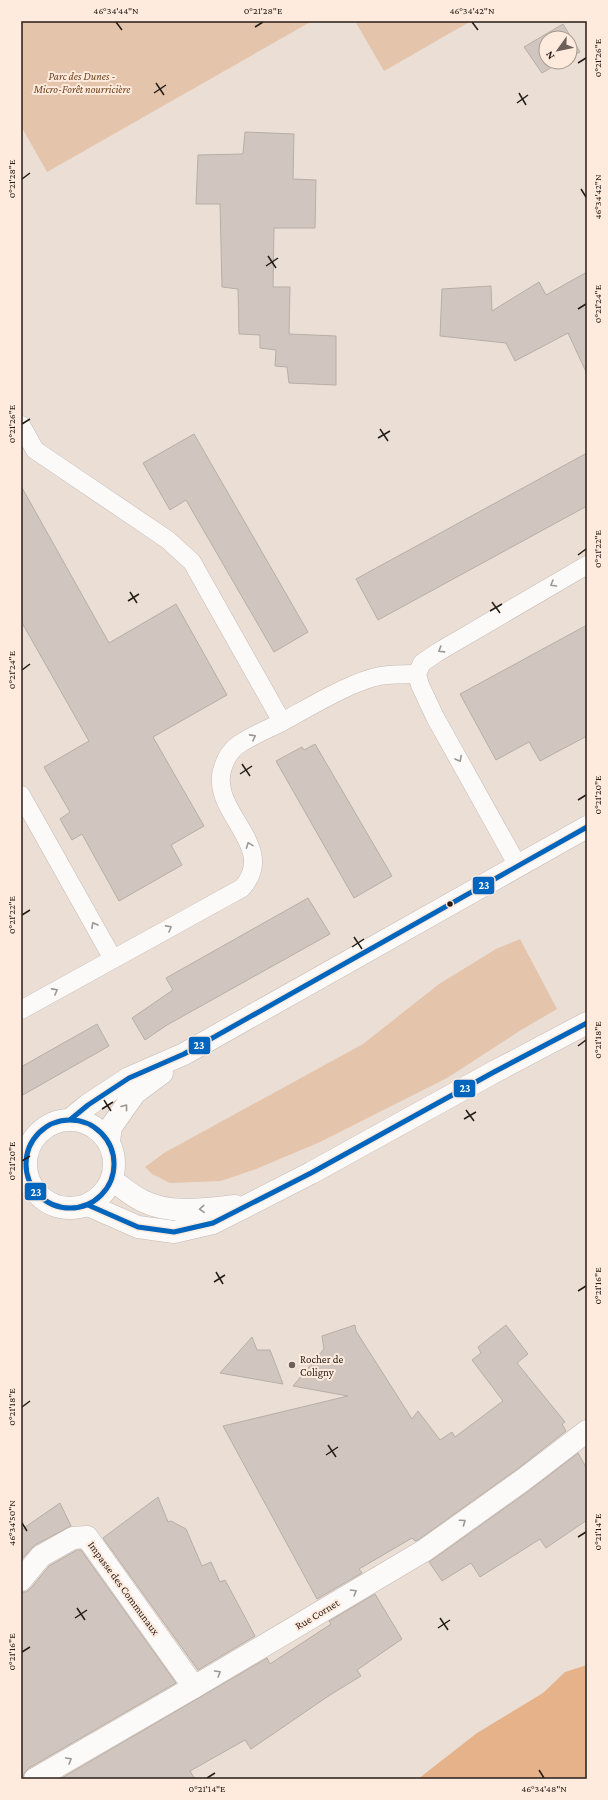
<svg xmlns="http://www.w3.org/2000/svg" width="608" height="1800" font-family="'Crimson Pro',serif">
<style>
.green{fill:#e4c4ab}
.water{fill:#e5b28a}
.building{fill:#d0c6bf;stroke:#b7aea6}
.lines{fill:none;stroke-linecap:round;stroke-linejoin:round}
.service-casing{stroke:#c4bab3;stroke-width:19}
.minor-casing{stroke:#c4bab3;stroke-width:23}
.tertiary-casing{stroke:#c4bab3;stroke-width:23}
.service{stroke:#fcfaf9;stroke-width:18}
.minor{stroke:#fcfaf9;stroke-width:22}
.tertiary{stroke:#fcfaf9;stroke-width:22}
.bus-1-casing{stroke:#feebde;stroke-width:8}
.bus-1{stroke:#0065bd;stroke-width:5}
.oneway{stroke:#9c9793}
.ticks{fill:none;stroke:#261d17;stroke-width:1.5}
.bus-dot{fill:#261d17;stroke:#feebde;stroke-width:1.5}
.poi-dot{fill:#6b615a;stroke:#feebde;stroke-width:1.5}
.labels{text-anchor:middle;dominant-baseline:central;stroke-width:4;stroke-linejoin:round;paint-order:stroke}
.park-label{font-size:11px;font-style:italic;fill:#6f421b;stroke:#feebde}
.poi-label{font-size:11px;fill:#261d17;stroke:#feebde;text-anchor:start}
.street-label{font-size:11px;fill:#261d17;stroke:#feebde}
.line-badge{stroke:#feebde;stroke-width:1.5}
.badge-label{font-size:11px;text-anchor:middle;font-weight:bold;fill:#fff}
.neatline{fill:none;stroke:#261d17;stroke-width:1.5}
.ticks-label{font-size:10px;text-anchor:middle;fill:#261d17}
</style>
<rect width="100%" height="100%" fill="#ebded5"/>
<g class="green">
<path d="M21,21H312L47,172L21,126Z"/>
<path d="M355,21H471L384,71Z"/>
<path d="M520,939L557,1009L521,1030L447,1078L320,1142L256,1169L221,1181L170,1183L152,1174L145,1167L164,1153L363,1044L439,984L496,949Z"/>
</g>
<path class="water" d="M587,1665V1779H418L477,1733L543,1693L565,1672Z"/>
<g class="building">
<path d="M563,24L580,52L570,57V38H546V62H561L542,73L524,47Z"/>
<path d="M245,132L294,134L293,179L316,180L315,228H274L273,287H290L289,334L336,336V385L289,383L287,367L275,366L276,350L260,348V335L239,334L238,289L222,287L220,204H196L198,155L243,154Z"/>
<path d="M587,272V374L568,333L515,361L506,343L440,336L442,289L491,286L492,311L539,282L546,295Z"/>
<path d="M194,434L308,632L274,652L186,500L170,510L143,463Z"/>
<path d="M587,453V506L378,620L356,579Z"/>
<path d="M21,486L109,643L176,604L227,695L153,737L204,826L171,845L182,865L119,901L82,834L72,840L60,819L70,812L44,767L89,741L21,621Z"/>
<path d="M587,625V736L540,761L529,742L496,760L460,694Z"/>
<path d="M315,744L392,876L354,898L276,761L302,747L304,750Z"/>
<path d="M308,898L330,934L167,1025L145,1040L132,1018L173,990L166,978Z"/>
<path d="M97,1024L109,1046L21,1096V1067Z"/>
<path d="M355,1325L356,1331L412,1419L418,1411L440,1440L452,1432L455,1437L503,1401L472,1360L481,1353L478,1347L506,1325L528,1354L517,1363L565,1422L562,1424L566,1431L516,1470L418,1540L415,1541L412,1538L359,1569L362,1573L317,1599L223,1426L348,1396L293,1386L324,1349L322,1336Z"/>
<path d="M252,1337L257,1350H270L283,1384L220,1373Z"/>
<path d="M578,1453L587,1469V1520L546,1548L540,1539L480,1577L471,1563L442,1581L429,1562L530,1490Z"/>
<path d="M158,1497L168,1522L171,1521L186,1529L202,1566L211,1562L220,1582L225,1580L255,1636L198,1670L103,1538Z"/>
<path d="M60,1503L71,1526L35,1545L21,1560V1530Z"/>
<path d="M77,1550H81L176,1683L29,1768L24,1773L23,1779H21V1592H26L31,1588L49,1566Z"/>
<path d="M375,1594L402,1639L357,1670L361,1676L330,1695L251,1749L245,1740L190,1771L195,1779H60L267,1658L270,1664L331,1624L329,1621Z"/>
</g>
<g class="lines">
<defs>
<g id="service">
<path d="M21,425L35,450L168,540L192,562L282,722C268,729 251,736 238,745C231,750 226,758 223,767C207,811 280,846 242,888L21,1010"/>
<path d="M282,722C308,708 352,681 380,676C392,674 405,674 417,674"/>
<path d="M21,795L113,959"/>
<path d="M518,866L435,717L420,685L417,674L422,663L438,652L587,565"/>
</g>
<g id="minor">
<path d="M71,1119L88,1105L129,1078L184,1054L587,827"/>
<path d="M109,1141L111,1127L135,1093L162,1073"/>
<path d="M21,1580L41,1556L73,1538L87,1537L194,1687"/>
<path d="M35,1779L194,1687L425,1550L523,1480L587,1431"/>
</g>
<g id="tertiary">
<circle cx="70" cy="1164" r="44"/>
<path d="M112,1180C122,1187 132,1196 143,1201C171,1215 205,1209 235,1206"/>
<path d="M88,1205L138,1227L174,1232L213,1223L311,1173L494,1072L587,1023"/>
</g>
</defs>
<use href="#service" class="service-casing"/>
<use href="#minor" class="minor-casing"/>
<use href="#tertiary" class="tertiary-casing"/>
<use href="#service" class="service"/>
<use href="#minor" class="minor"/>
<use href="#tertiary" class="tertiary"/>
<defs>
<g id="bus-1">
<path d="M71,1119L88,1105L129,1078L184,1054L587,827"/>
<circle cx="70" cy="1164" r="44"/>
<path d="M88,1205L138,1227L174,1232L213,1223L311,1173L494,1072L587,1023"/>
</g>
</defs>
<use href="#bus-1" class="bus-1-casing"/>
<use href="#bus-1" class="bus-1"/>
</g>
<defs><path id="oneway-chevron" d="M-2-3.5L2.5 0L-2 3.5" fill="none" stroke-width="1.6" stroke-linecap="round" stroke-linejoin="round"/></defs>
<g class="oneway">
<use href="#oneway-chevron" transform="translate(553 584) rotate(150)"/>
<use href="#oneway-chevron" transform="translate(441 650) rotate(148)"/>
<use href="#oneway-chevron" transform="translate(253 737) rotate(-28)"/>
<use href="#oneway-chevron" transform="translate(459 759) rotate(61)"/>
<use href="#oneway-chevron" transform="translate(249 845) rotate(-111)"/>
<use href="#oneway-chevron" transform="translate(94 925) rotate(-119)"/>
<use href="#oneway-chevron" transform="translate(169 928) rotate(-29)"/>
<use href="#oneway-chevron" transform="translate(55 991) rotate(-29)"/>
<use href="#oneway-chevron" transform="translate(125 1107) rotate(-53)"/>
<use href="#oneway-chevron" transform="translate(202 1209) rotate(178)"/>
<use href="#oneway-chevron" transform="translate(463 1522) rotate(-35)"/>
<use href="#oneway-chevron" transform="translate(354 1592) rotate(-31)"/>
<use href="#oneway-chevron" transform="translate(218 1673) rotate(-31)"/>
<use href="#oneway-chevron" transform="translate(69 1760) rotate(-30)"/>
</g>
<path class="ticks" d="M116,22L122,30M472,22L478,30M255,27L263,22M578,63L586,58M156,83L164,95M154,93L166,85M519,93L526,105M517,103L528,95M22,179L30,173M581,189L586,197M268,256L276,268M266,266L278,258M578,309L586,304M22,424L30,419M380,429L388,441M378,438L390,431M578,555L586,549M130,592L137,603M128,601L139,594M492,602L500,613M490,611L502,604M22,670L30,664M242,764L250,776M240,774L252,766M578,800L586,795M22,915L30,910M354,937L362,949M352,947L364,939M578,1046L586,1040M104,1100L111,1111M102,1109L113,1102M466,1110L474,1121M464,1119L476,1112M22,1161L30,1156M216,1272L223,1284M214,1282L225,1275M578,1291L586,1286M22,1407L30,1401M328,1445L336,1457M326,1455L338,1447M22,1523L27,1531M578,1537L586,1532M77,1608L85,1620M75,1618L87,1610M440,1618L448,1630M438,1628L450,1620M22,1652L30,1647M539,1770L544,1778M207,1778L215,1773"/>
<circle class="bus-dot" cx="450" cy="904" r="3.5"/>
<circle class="poi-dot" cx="292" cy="1365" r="4"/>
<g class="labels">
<g class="park-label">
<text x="82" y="76">Parc des Dunes -<tspan x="82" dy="13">Micro-Forêt nourricière</tspan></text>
</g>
<g class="poi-label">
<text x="300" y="1359">Rocher de<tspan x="300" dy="13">Coligny</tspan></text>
</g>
<g class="street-label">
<text transform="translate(124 1588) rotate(54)">Impasse des Communaux</text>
<text transform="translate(317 1614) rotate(-31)">Rue Cornet</text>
</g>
</g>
<g class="line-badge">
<rect x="472" y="876" width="23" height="19" rx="4" fill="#0065bd"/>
<rect x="188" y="1036" width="23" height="19" rx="4" fill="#0065bd"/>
<rect x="453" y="1079" width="23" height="19" rx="4" fill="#0065bd"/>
<rect x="24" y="1182" width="23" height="19" rx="4" fill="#0065bd"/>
</g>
<g class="badge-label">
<text x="484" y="889">23</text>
<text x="199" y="1049">23</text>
<text x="465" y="1092">23</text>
<text x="36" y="1196">23</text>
</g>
<rect width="608" height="1800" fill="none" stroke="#feebde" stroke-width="44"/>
<g transform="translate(558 50) rotate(237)"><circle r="19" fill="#feebde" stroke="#a8998e"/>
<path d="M0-3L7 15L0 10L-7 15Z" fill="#6b615a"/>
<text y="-6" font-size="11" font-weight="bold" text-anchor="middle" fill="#261d17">N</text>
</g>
<rect x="22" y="22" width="564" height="1756" class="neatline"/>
<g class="ticks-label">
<text x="116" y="14">46°34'44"N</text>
<text x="263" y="14">0°21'28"E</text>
<text x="472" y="14">46°34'42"N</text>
<text transform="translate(597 58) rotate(-90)" y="4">0°21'26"E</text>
<text transform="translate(11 179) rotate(-90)" y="4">0°21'28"E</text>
<text transform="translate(597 197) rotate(-90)" y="4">46°34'42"N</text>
<text transform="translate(597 304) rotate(-90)" y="4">0°21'24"E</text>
<text transform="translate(11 424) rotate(-90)" y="4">0°21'26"E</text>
<text transform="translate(597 549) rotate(-90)" y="4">0°21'22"E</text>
<text transform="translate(11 670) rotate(-90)" y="4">0°21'24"E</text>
<text transform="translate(597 795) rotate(-90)" y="4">0°21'20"E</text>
<text transform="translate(11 915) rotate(-90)" y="4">0°21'22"E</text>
<text transform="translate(597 1040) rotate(-90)" y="4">0°21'18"E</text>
<text transform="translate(11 1161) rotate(-90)" y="4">0°21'20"E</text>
<text transform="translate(597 1286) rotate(-90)" y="4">0°21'16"E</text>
<text transform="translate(11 1407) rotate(-90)" y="4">0°21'18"E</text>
<text transform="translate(11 1523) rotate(-90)" y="4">46°34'50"N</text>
<text transform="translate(597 1532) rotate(-90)" y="4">0°21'14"E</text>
<text transform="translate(11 1652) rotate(-90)" y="4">0°21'16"E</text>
<text x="207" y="1792">0°21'14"E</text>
<text x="544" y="1792">46°34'48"N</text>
</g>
</svg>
